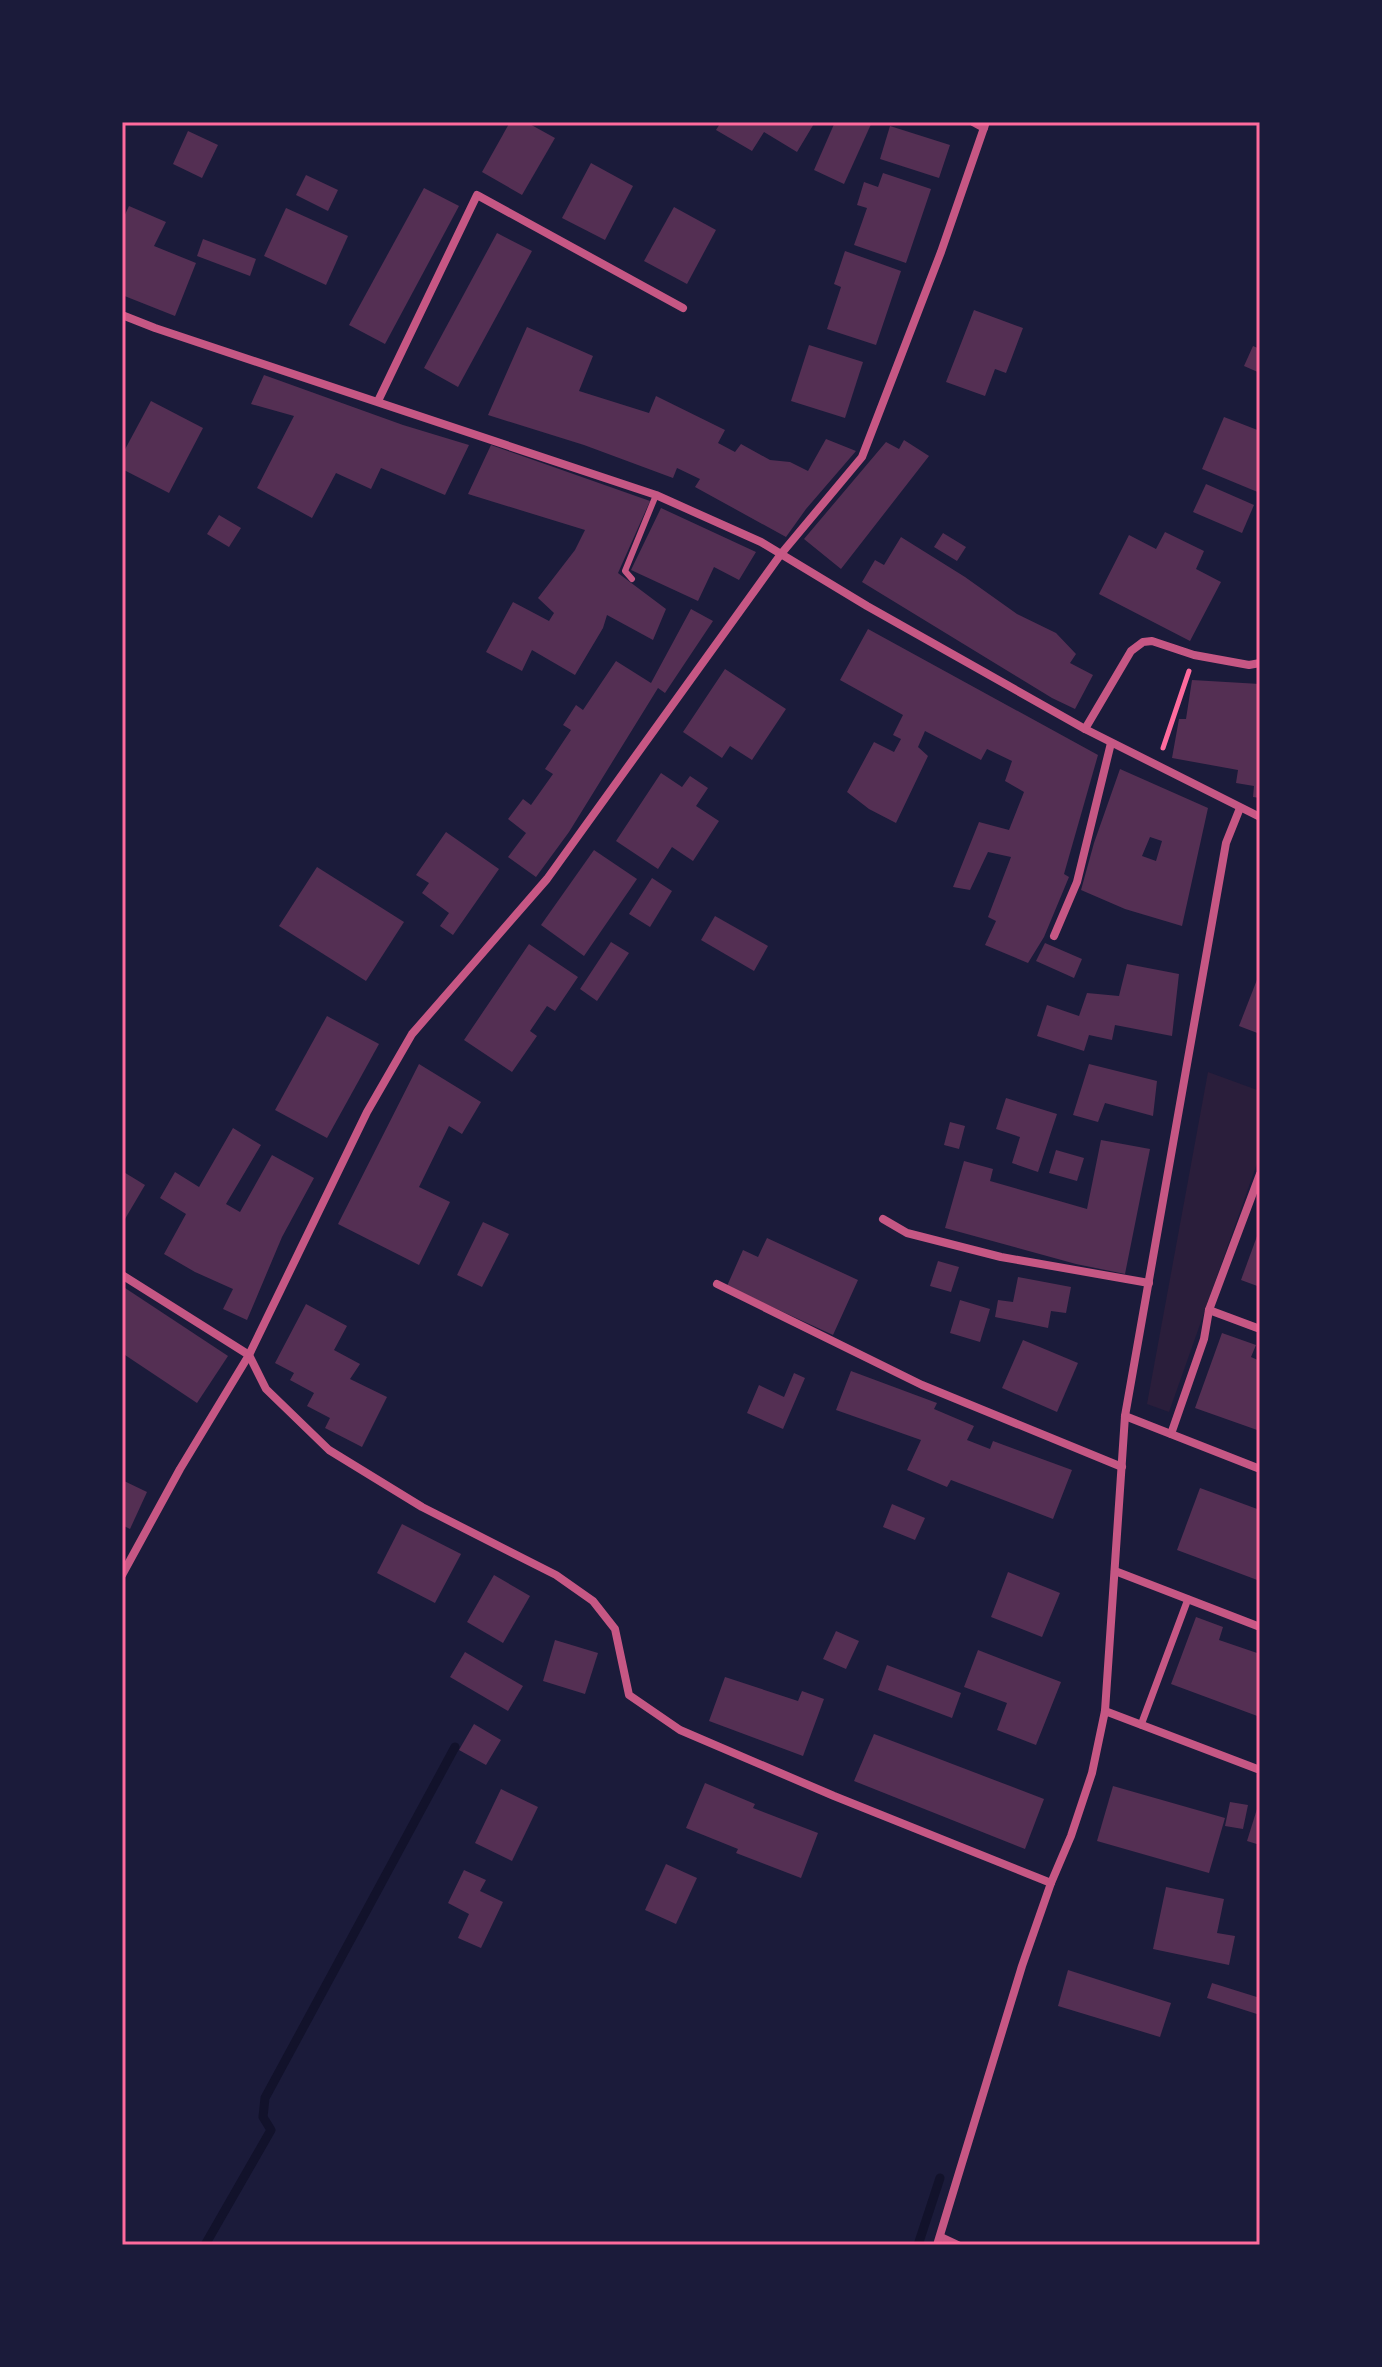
<svg xmlns="http://www.w3.org/2000/svg" width="1382" height="2367" font-family="Lora,serif">
<style>
.green{fill:#2a1e3b}
.lines{fill:none;stroke-linecap:round;stroke-linejoin:round}
.stream{stroke:#12122b;stroke-width:9}
.building{fill:#542f53;fill-rule:evenodd}
.path{stroke:#ff6b9d;stroke-width:5}
.service{stroke:#c65784;stroke-width:6}
.pedestrian{stroke:#c65784;stroke-width:7}
.minor{stroke:#c65784;stroke-width:8}
.neatline{fill:none;stroke:#ff6b9d;stroke-width:3}
</style>
<rect width="100%" height="100%" fill="#1b1b3a"/>
<path class="green" d="M1208,1072L1260,1091V1155L1169,1412L1147,1404Z"/>
<g class="lines">
<g class="stream">
<path d="M205,2245L271,2130L263,2117L265,2098L455,1747"/>
<path d="M918,2245L940,2178"/>
</g>
</g>
<g class="building">
<path d="M510,122H526L555,138L522,195L482,172Z"/>
<path d="M721,122H815L797,152L764,132L752,151L716,130Z"/>
<path d="M835,122H872L844,184L814,170Z"/>
<path d="M890,126L950,145L939,178L880,159Z"/>
<path d="M188,131L218,145L202,178L173,164Z"/>
<path d="M591,163L633,186L605,240L562,218Z"/>
<path d="M883,173L931,189L906,263L854,245L867,208L857,205L864,182L878,187Z"/>
<path d="M306,175L338,190L328,211L296,195Z"/>
<path d="M424,188L459,206L385,344L349,325Z"/>
<path d="M129,206L166,222L154,246L196,263L175,316L122,295V221Z"/>
<path d="M674,207L716,230L687,284L644,261Z"/>
<path d="M286,208L348,236L326,285L264,256Z"/>
<path d="M497,233L532,251L458,387L424,368Z"/>
<path d="M203,239L256,259L250,276L197,256Z"/>
<path d="M845,251L901,271L876,345L827,329L841,287L834,284Z"/>
<path d="M974,310L1023,328L1006,373L995,369L985,396L946,382Z"/>
<path d="M527,327L593,356L579,391L649,413L656,396L725,430L718,443L735,452L741,444L770,460L790,462L808,471L826,439L856,451L806,509L786,537L695,487L700,479L677,468L673,478L584,445L488,415Z"/>
<path d="M809,345L863,362L845,418L791,401Z"/>
<path d="M1253,346L1260,349V373L1244,366Z"/>
<path d="M264,375L403,425L469,445L445,495L381,468L371,489L336,473L312,518L257,488L294,416L251,404Z"/>
<path d="M151,401L203,428L169,493L122,469V455Z"/>
<path d="M1224,417L1260,431V493L1202,469Z"/>
<path d="M904,440L929,456L841,569L804,539L886,442L899,449Z"/>
<path d="M491,445L650,501L618,573L666,609L653,640L607,615L603,628L575,675L532,650L522,671L486,652L513,602L549,621L554,613L538,598L575,550L585,530L468,494Z"/>
<path d="M1206,484L1254,505L1242,533L1193,512Z"/>
<path d="M661,508L756,552L739,580L714,567L698,601L631,570Z"/>
<path d="M219,515L241,528L229,547L207,534Z"/>
<path d="M1165,532L1204,551L1196,569L1221,582L1190,641L1099,594L1129,535L1156,549Z"/>
<path d="M943,533L966,547L957,561L934,547Z"/>
<path d="M901,537L965,577L1017,614L1056,633L1076,654L1070,663L1093,675L1075,709L1052,698L862,582L875,560L884,565Z"/>
<path d="M691,609L713,621L665,693L658,688L569,832L536,877L508,857L526,833L508,819L523,799L531,805L553,774L545,769L571,730L563,725L576,705L583,710L616,661L651,683Z"/>
<path d="M868,629L1098,755L1064,874L1069,877L1044,937L1028,963L985,945L996,921L988,917L1011,857L988,852L970,890L953,887L979,822L1009,830L1024,792L1005,781L1012,761L987,749L981,760L925,731L918,747L928,756L896,823L869,809L847,792L874,742L894,752L901,739L893,735L903,715L840,680Z"/>
<path d="M725,669L786,709L752,760L730,746L722,758L683,732Z"/>
<path d="M1192,680L1260,684V798L1253,797L1254,786L1236,783L1238,770L1172,758L1179,719H1186Z"/>
<path d="M1120,769L1208,808L1182,926L1125,909L1081,890L1094,843ZM1150,837L1162,841L1156,861L1142,856Z"/>
<path d="M661,773L682,787L690,776L708,788L696,806L719,821L693,861L672,847L658,869L616,841Z"/>
<path d="M446,832L499,869L453,935L440,926L449,913L422,893L429,883L416,875Z"/>
<path d="M594,850L637,879L584,956L541,925Z"/>
<path d="M317,867L404,922L366,981L279,926Z"/>
<path d="M652,878L672,891L650,927L629,914Z"/>
<path d="M715,916L768,946L754,971L701,940Z"/>
<path d="M611,942L629,953L597,1001L580,989Z"/>
<path d="M1045,943L1082,959L1074,978L1036,961Z"/>
<path d="M529,944L578,977L555,1011L547,1006L530,1031L537,1036L512,1072L464,1040Z"/>
<path d="M1127,964L1179,974L1172,1036L1115,1025L1112,1040L1089,1035L1084,1051L1037,1036L1047,1005L1079,1016L1087,993L1119,996Z"/>
<path d="M1260,972V1034L1239,1026Z"/>
<path d="M327,1016L379,1044L327,1138L275,1110Z"/>
<path d="M419,1064L481,1102L462,1134L449,1126L419,1187L450,1202L419,1265L338,1224Z"/>
<path d="M1089,1064L1157,1081L1153,1116L1105,1103L1098,1122L1073,1115Z"/>
<path d="M1006,1098L1057,1114L1038,1172L1012,1163L1020,1137L996,1129Z"/>
<path d="M950,1122L965,1126L959,1149L944,1145Z"/>
<path d="M233,1128L261,1145L226,1204L240,1212L272,1155L314,1178L282,1237L247,1320L223,1309L233,1289L195,1272L164,1254L186,1214L160,1198L175,1172L199,1187Z"/>
<path d="M1101,1140L1150,1149L1125,1274L1076,1264L945,1228L964,1161L993,1169L990,1181L1087,1209Z"/>
<path d="M1056,1150L1084,1158L1077,1181L1049,1173Z"/>
<path d="M122,1171L145,1185L122,1224Z"/>
<path d="M483,1222L509,1234L482,1287L457,1275Z"/>
<path d="M1260,1228V1287L1241,1280Z"/>
<path d="M767,1238L858,1280L833,1335L727,1286L743,1250L758,1257Z"/>
<path d="M938,1261L959,1267L951,1292L930,1286Z"/>
<path d="M1018,1277L1071,1287L1066,1313L1051,1311L1048,1328L995,1317L998,1300L1013,1302Z"/>
<path d="M122,1286L228,1356L197,1403L122,1353Z"/>
<path d="M960,1300L990,1309L980,1342L950,1333Z"/>
<path d="M306,1304L347,1326L334,1350L360,1364L350,1379L387,1397L362,1447L325,1428L330,1418L307,1406L314,1393L290,1380L294,1373L275,1363Z"/>
<path d="M1222,1333L1256,1345L1251,1357L1260,1361V1431L1195,1408Z"/>
<path d="M1023,1340L1078,1363L1057,1412L1002,1388Z"/>
<path d="M851,1371L937,1403L934,1409L974,1426L967,1440L990,1449L993,1441L1072,1470L1053,1519L951,1480L947,1487L907,1470L921,1440L836,1410Z"/>
<path d="M794,1373L805,1378L783,1429L747,1413L759,1385L784,1397Z"/>
<path d="M122,1480L147,1492L130,1529L122,1525Z"/>
<path d="M1200,1488L1260,1510V1581L1177,1550Z"/>
<path d="M892,1504L925,1518L915,1540L883,1527Z"/>
<path d="M402,1524L461,1554L435,1603L377,1573Z"/>
<path d="M1008,1572L1060,1593L1042,1637L991,1617Z"/>
<path d="M494,1575L530,1596L503,1643L467,1622Z"/>
<path d="M1196,1617L1223,1627L1219,1640L1260,1654V1717L1171,1684Z"/>
<path d="M836,1631L859,1641L846,1669L823,1659Z"/>
<path d="M555,1640L598,1653L585,1694L543,1681Z"/>
<path d="M978,1650L1061,1682L1036,1745L997,1730L1007,1703L964,1687Z"/>
<path d="M465,1652L523,1686L508,1711L450,1677Z"/>
<path d="M887,1665L961,1693L952,1718L878,1690Z"/>
<path d="M725,1677L798,1701L802,1691L824,1699L803,1756L709,1721Z"/>
<path d="M474,1724L501,1740L486,1765L459,1750Z"/>
<path d="M874,1734L1044,1799L1025,1849L854,1781Z"/>
<path d="M705,1783L755,1804L753,1808L818,1833L801,1878L736,1853L738,1849L686,1828Z"/>
<path d="M1113,1786L1225,1818L1209,1873L1097,1841Z"/>
<path d="M501,1789L538,1807L512,1861L475,1843Z"/>
<path d="M1230,1802L1248,1805L1243,1829L1225,1826Z"/>
<path d="M1257,1809L1260,1810V1845L1247,1841Z"/>
<path d="M666,1864L697,1878L676,1924L645,1910Z"/>
<path d="M464,1870L486,1880L480,1891L503,1902L481,1948L458,1938L469,1914L448,1903Z"/>
<path d="M1166,1887L1224,1899L1217,1933L1235,1936L1229,1965L1153,1949Z"/>
<path d="M1068,1970L1171,2003L1160,2037L1058,2006Z"/>
<path d="M1212,1983L1260,1998V2015L1207,1998Z"/>
</g>
<g class="lines">
<path class="path" d="M1163,748L1189,671"/>
<path class="service" d="M632,579L625,571L656,495"/>
<path class="pedestrian" d="M1141,1725L1188,1599"/>
<g class="minor">
<path d="M973,122L984,128"/>
<path d="M122,315L155,328L656,495L761,542L867,606L1085,729L1260,817"/>
<path d="M378,401L477,195L683,308"/>
<path d="M1085,729L1131,651L1143,642L1152,641L1194,655L1249,665L1260,663"/>
<path d="M1054,936L1077,882L1111,743"/>
<path d="M883,1219L907,1233L1001,1257L1149,1283"/>
<path d="M122,1275L249,1355L266,1389L329,1450L422,1507L556,1575L593,1601L615,1629L629,1695L680,1730L834,1796L1051,1883"/>
<path d="M717,1284L922,1385L1122,1467"/>
<path d="M1209,1310L1260,1329"/>
<path d="M1125,1416L1260,1469"/>
<path d="M1171,1434L1204,1339L1209,1310L1260,1174"/>
<path d="M1115,1571L1260,1627"/>
<path d="M122,1575L180,1469L249,1355L367,1112L412,1034L547,879L781,554L862,457L941,252L986,122"/>
<path d="M1105,1711L1260,1770"/>
<path d="M941,2237L958,2245"/>
<path d="M937,2245L1022,1966L1051,1883L1071,1836L1092,1773L1105,1711L1125,1416L1226,843L1240,808"/>
</g>
</g>
<rect width="1382" height="2367" fill="none" stroke="#1b1b3a" stroke-width="248"/>
<rect x="124" y="124" width="1134" height="2119" class="neatline"/>
</svg>
